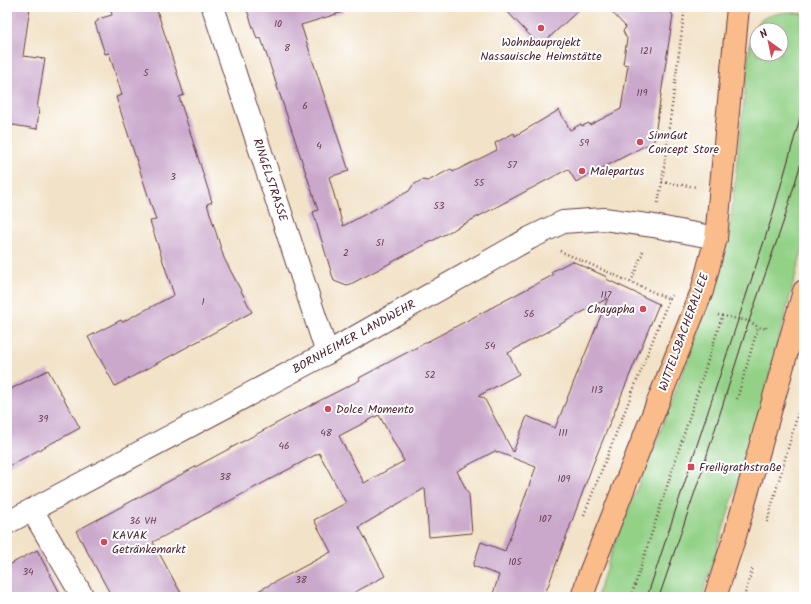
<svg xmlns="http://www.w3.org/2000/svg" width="811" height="604" font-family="Kalam,sans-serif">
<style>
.green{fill:#93d187;stroke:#6e7859;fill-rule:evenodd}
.building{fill:#caa8cc;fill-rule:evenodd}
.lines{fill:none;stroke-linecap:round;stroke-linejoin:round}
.minor-casing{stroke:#633c42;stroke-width:24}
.major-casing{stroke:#633c42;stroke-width:24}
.path{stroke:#633c42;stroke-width:2.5;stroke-dasharray:1 3;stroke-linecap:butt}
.minor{stroke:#fff;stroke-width:22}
.major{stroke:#fabc8b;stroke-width:22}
.tram{stroke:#4a1f2b;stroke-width:1}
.poi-dot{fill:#d1495b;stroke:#fff;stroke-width:1.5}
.labels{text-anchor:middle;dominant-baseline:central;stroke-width:4;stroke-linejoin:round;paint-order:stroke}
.number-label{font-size:10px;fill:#6a4153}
.poi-label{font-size:12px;fill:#4a1f2b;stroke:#fff;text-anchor:start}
.street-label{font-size:12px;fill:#4a1f2b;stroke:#fff}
</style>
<rect width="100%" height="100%" fill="#fff"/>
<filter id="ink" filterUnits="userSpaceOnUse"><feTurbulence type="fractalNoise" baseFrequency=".025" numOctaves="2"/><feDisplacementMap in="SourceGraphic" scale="8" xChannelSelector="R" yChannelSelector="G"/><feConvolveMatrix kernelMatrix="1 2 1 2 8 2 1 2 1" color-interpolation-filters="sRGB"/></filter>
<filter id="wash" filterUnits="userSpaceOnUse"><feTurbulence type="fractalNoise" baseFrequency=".012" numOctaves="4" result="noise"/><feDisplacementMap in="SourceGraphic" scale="16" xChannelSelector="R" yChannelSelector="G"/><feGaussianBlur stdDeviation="0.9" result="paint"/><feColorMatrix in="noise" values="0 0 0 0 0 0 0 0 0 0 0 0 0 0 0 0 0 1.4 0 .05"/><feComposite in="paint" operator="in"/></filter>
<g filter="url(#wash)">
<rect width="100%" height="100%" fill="#f2e2c7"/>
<path class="green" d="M786,12L804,14V243L761,408L702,597H597L615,541L655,445L690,353L725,255L730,225L751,36C757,17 768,15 786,12ZM757,30H781V54H757Z"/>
<g id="blocks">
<g class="building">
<path d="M7,7H30L23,56L45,59L37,108H39L37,129L7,124Z"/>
<path d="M110,7H156L184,95L179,97L212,202L207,204L224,258L252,312L115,386L88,337L121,320L122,322L174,295L150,221L156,220L116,97L122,95L109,53L105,54L95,23L98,21V19L112,15Z"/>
<path d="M246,7H342L343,12L301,25L349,171L329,177L343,226L409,191L413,185L422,180L428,181L451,169L453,172L497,150L495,143L514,133L515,136L559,110L570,130L581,124L582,126L589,123L590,125L621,109L628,65L623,64L627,39L623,31L626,27L607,7H665L673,15L654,141L576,182L568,169L347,286L334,281L313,212L318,210L300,155L261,38L257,39Z"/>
<path d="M503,7H582L540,46Z"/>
<path d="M572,261L607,277L606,279L659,304L593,464L544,597H492L499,575L473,566L481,542L505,551L536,467L495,451L457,471L469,495L472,533L429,537L425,488L359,527L385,576L346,597H247L331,552L314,520L346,503L319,453L153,542L183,597H112L76,531L309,406L360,380L359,378L553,275L551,272ZM608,298L555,428L527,416L513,452L484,398L478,396L519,374L508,353ZM379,415L404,461L364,483L339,436Z"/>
<path d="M48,370L80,428L7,467V391Z"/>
<path d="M37,550L62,597H7V566Z"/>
</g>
</g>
</g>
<g filter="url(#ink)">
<use href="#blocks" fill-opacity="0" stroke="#633c42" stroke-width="1"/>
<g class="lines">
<defs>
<g id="minor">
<path d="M213,7L327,353"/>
<path d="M32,510L83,597"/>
<path d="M7,523L327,353L530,238L563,222L604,219L654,226L716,238"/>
</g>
<g id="major">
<path d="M582,597L590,573L702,291L716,238L738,7"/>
<path d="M715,597L735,536L804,291"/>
</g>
</defs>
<use href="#minor" class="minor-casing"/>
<use href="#major" class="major-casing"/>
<g class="path">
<path d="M662,182L697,187"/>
<path d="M658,203L662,182L685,7"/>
<path d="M560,251L669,299"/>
<path d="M631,282L644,249"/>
<path d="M718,315L749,321L758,327L766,329V327"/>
<path d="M737,399L758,327"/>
<path d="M584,515L669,299L672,295"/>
<path d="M767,522L804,392"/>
<path d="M631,597L722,317"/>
<path d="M744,597L753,567"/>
</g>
<use href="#minor" class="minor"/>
<use href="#major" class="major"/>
<g class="tram">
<path d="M647,597L771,220L799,122L804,102"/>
<path d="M659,597L702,471L749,321L783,223L804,153"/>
</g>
</g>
</g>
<g class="poi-dot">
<circle cx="541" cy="28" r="4"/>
<circle cx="640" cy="142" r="4"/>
<circle cx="582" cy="171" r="4"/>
<circle cx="643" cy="309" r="4"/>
<circle cx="328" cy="409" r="4"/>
<rect x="687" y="463" width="8" height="8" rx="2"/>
<circle cx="104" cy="542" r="4"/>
</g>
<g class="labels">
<g class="number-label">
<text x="278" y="24">10</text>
<text x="287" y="48">8</text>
<text x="646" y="51">121</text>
<text x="146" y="73">5</text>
<text x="642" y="93">119</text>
<text x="305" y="106">6</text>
<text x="584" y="143">59</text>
<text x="319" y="146">4</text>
<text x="512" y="165">57</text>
<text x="173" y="177">3</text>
<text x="479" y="183">55</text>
<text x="439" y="206">53</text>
<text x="380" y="243">51</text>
<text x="346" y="253">2</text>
<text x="606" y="295">117</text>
<text x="203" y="302">1</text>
<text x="529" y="314">56</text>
<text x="490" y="346">54</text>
<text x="430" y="375">52</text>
<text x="597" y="390">113</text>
<text x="43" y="419">39</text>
<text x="326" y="433">48</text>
<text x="563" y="433">111</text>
<text x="284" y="446">46</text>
<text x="225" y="477">38</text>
<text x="564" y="479">109</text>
<text x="545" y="519">107</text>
<text x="143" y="521">36 VH</text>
<text x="515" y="562">105</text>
<text x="28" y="572">34</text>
<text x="301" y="580">38</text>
</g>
<g class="poi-label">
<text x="541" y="42" text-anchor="middle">Wohnbauprojekt<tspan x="541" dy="14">Nassauische Heimstätte</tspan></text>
<text x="648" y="135">SinnGut<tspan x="648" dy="14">Concept Store</tspan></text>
<text x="590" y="171">Malepartus</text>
<text x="635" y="309" text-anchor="end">Chayapha</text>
<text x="336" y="409">Dolce Momento</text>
<text x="699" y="467">Freiligrathstraße</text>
<text x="112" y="535">KAVAK<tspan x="112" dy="14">Getränkemarkt</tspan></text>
</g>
<g class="street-label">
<text transform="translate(270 180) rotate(72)">RINGELSTRASSE</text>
<text transform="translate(684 332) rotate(-70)">WITTELSBACHERALLEE</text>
<text transform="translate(354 337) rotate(-29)">BORNHEIMER LANDWEHR</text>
</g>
</g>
<rect width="811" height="604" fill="none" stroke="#fff" stroke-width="24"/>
<g transform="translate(769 42) rotate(327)"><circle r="19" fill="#ffffff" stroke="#b7a5aa"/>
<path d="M0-3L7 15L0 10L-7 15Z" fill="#d1495b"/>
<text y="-6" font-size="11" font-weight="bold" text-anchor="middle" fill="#4a1f2b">N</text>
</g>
</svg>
